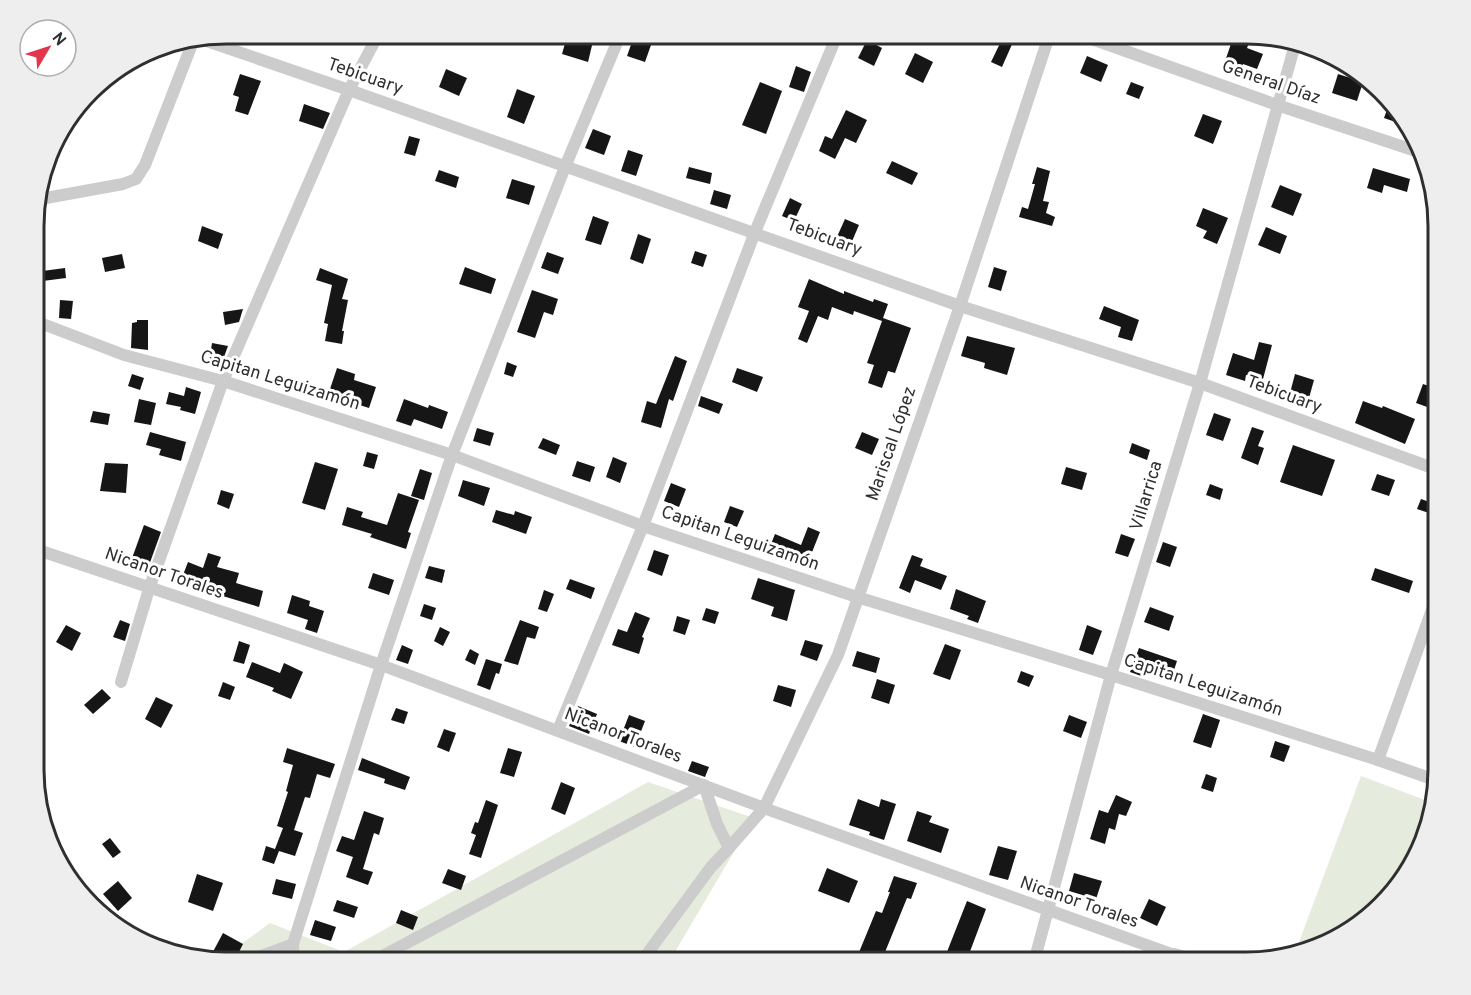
<svg xmlns="http://www.w3.org/2000/svg" width="1471" height="995" font-family="Overpass,sans-serif">
<style>
.green{fill:#e6ecdd}
.building{fill:#161616}
.lines{fill:none;stroke-linecap:round;stroke-linejoin:round}
.minor{stroke:#ccc;stroke-width:12}
.tertiary{stroke:#ccc;stroke-width:14}
.labels{text-anchor:middle;dominant-baseline:central;stroke-width:6;stroke-linejoin:round;paint-order:stroke}
.street-label{font-size:18px;fill:#2f2f2f;stroke:#fff}
.rim{fill:none;stroke:#2f2f2f;stroke-width:3}
</style>
<rect width="100%" height="100%" fill="#fff"/>
<g class="green">
<path d="M1361,776L1433,803L1428,832L1399,887L1331,942L1296,950Z"/>
<path d="M648,782L754,818L669,962H217L270,923L344,952Z"/>
</g>
<g class="building">
<path d="M568,33H595L588,62L562,54Z"/>
<path d="M1005,33H1017L1002,67L991,62Z"/>
<path d="M1233,38L1249,43L1247,48L1263,54L1257,69L1243,64L1239,76L1222,70Z"/>
<path d="M633,39L651,45L645,62L627,56Z"/>
<path d="M867,40L882,48L874,66L858,58Z"/>
<path d="M915,53L933,62L923,83L905,74Z"/>
<path d="M1087,56L1108,65L1101,82L1080,73Z"/>
<path d="M796,66L811,72L804,92L789,87Z"/>
<path d="M446,69L467,78L459,96L439,87Z"/>
<path d="M240,74L261,81L248,115L235,111L239,97L233,95Z"/>
<path d="M1338,74L1363,82L1357,101L1332,93Z"/>
<path d="M760,82L782,91L766,134L742,125Z"/>
<path d="M1131,82L1144,87L1139,99L1126,94Z"/>
<path d="M517,89L535,96L524,124L507,117Z"/>
<path d="M304,104L330,113L323,129L299,121Z"/>
<path d="M1389,104L1393,109L1407,126L1384,118Z"/>
<path d="M846,110L867,120L856,143L845,138L835,159L819,151L825,136L832,139Z"/>
<path d="M1203,114L1222,121L1213,144L1194,136Z"/>
<path d="M593,129L611,136L604,155L585,148Z"/>
<path d="M409,136L420,139L415,156L404,153Z"/>
<path d="M628,150L643,155L636,176L621,171Z"/>
<path d="M892,161L918,173L912,185L886,173Z"/>
<path d="M689,167L712,173L710,184L686,178Z"/>
<path d="M1037,167L1050,171L1043,201L1049,202L1046,213L1055,217L1052,226L1019,217L1022,207L1028,209L1035,184H1032Z"/>
<path d="M1373,168L1410,179L1407,192L1384,185L1382,193L1367,188Z"/>
<path d="M439,170L459,177L456,188L435,181Z"/>
<path d="M512,179L535,186L529,205L506,198Z"/>
<path d="M1280,185L1302,194L1293,216L1271,207Z"/>
<path d="M714,190L731,195L727,209L710,204Z"/>
<path d="M790,198L802,204L794,221L782,216Z"/>
<path d="M1203,208L1228,218L1217,244L1203,238L1207,231L1196,226Z"/>
<path d="M593,216L609,222L601,245L585,240Z"/>
<path d="M845,219L859,225L850,246L836,239Z"/>
<path d="M202,226L223,234L218,249L198,241Z"/>
<path d="M1266,227L1287,236L1280,254L1258,245Z"/>
<path d="M638,234L651,239L643,264L630,259Z"/>
<path d="M695,251L707,255L703,267L691,263Z"/>
<path d="M547,252L564,258L558,274L541,268Z"/>
<path d="M122,254L125,268L105,272L102,258Z"/>
<path d="M465,267L496,279L491,294L459,284Z"/>
<path d="M994,267L1007,271L1001,291L988,287Z"/>
<path d="M65,268L66,278L35,282V272Z"/>
<path d="M320,268L348,279L342,299L348,300L342,331H344L342,344L325,341L328,324L324,323L332,285L316,280Z"/>
<path d="M809,279L844,294V291L873,302L874,299L888,304L883,318L911,328L895,373L888,371L882,388L868,383L874,365L867,363L882,321L854,311L853,315L832,307L828,320L818,316L807,343L798,339L809,311L798,307Z"/>
<path d="M532,290L558,299L553,315L544,312L535,338L517,332Z"/>
<path d="M60,300L73,301L71,319L59,318Z"/>
<path d="M1104,306L1139,320L1132,341L1118,337L1121,327L1099,319Z"/>
<path d="M243,309L239,322L225,325L223,312Z"/>
<path d="M137,320H148V350L131,348L132,323L137,322Z"/>
<path d="M967,336L1015,348L1007,375L984,368L985,363L961,356Z"/>
<path d="M1259,342L1272,345L1263,379L1246,375L1245,381L1226,375L1233,353L1254,360Z"/>
<path d="M212,343L228,346L221,365L209,363Z"/>
<path d="M675,356L687,361L673,401L669,399L661,428L641,422L647,401L656,404Z"/>
<path d="M507,362L517,366L513,377L504,374Z"/>
<path d="M337,368L355,374L354,380L376,387L369,408L328,395Z"/>
<path d="M737,368L763,377L757,392L732,382Z"/>
<path d="M132,374L144,378L140,390L128,386Z"/>
<path d="M1295,374L1314,380L1309,398L1290,393Z"/>
<path d="M1423,384L1437,389L1430,408L1416,403Z"/>
<path d="M186,387L201,392L195,414L180,410L181,407L166,404L169,392L184,396Z"/>
<path d="M701,396L723,404L719,414L698,406Z"/>
<path d="M139,399L156,403L151,425L134,422Z"/>
<path d="M404,399L428,408L429,405L448,412L442,429L414,419L411,426L396,421Z"/>
<path d="M1363,401L1382,408L1383,406L1415,419L1405,444L1355,423Z"/>
<path d="M93,411L110,414L108,425L90,422Z"/>
<path d="M1214,413L1231,419L1223,441L1206,435Z"/>
<path d="M1252,427L1264,431L1258,446L1264,448L1258,465L1241,458Z"/>
<path d="M477,428L494,433L490,446L473,441Z"/>
<path d="M150,432L186,442L181,461L159,455L161,449L146,445Z"/>
<path d="M862,432L879,439L872,455L855,448Z"/>
<path d="M543,438L560,445L556,455L538,448Z"/>
<path d="M1132,443L1150,450L1147,460L1129,453Z"/>
<path d="M1293,445L1335,460L1322,496L1280,482Z"/>
<path d="M367,452L378,455L374,469L363,466Z"/>
<path d="M613,457L627,463L620,483L606,477Z"/>
<path d="M577,461L595,467L590,482L572,476Z"/>
<path d="M315,462L338,469L325,510L302,503Z"/>
<path d="M105,463L128,464L126,493L100,491Z"/>
<path d="M1066,467L1087,473L1082,490L1061,484Z"/>
<path d="M420,469L432,473L424,500L411,496Z"/>
<path d="M1377,474L1395,480L1389,496L1371,490Z"/>
<path d="M463,480L490,488L484,506L458,496Z"/>
<path d="M671,483L686,489L679,507L664,501Z"/>
<path d="M1210,484L1223,489L1220,500L1206,495Z"/>
<path d="M221,490L234,494L229,509L217,504Z"/>
<path d="M398,493L419,500L408,532L411,533L406,549L370,537L372,534L342,525L347,507L363,512L361,517L387,525Z"/>
<path d="M1421,499L1438,505L1435,515L1417,509Z"/>
<path d="M730,506L744,511L737,527L724,522Z"/>
<path d="M496,510L514,515L515,511L532,517L526,534L492,522Z"/>
<path d="M144,525L161,532L148,568L131,561Z"/>
<path d="M808,527L820,532L807,565L795,560L797,555L771,544L775,534L801,545Z"/>
<path d="M1121,534L1135,539L1128,557L1115,553Z"/>
<path d="M1163,542L1177,547L1170,567L1156,562Z"/>
<path d="M654,550L669,555L662,576L647,570Z"/>
<path d="M208,553L221,557L217,567L239,573L236,583L263,591L259,607L216,594L218,588L183,575L188,562L203,568Z"/>
<path d="M912,555L923,559L920,566L947,576L941,590L915,580L910,593L899,588Z"/>
<path d="M429,566L445,570L442,583L425,578Z"/>
<path d="M1375,568L1413,581L1409,593L1371,580Z"/>
<path d="M373,573L394,580L389,595L368,588Z"/>
<path d="M758,578L795,590L787,621L771,616L774,607L751,599Z"/>
<path d="M570,579L595,588L591,599L566,589Z"/>
<path d="M956,589L986,601L978,623L967,619L969,616L950,609Z"/>
<path d="M544,590L554,594L547,612L538,609Z"/>
<path d="M292,595L310,601L309,606L324,611L317,633L305,629L308,620L287,613Z"/>
<path d="M424,604L436,608L432,620L420,616Z"/>
<path d="M1150,607L1174,616L1169,631L1144,622Z"/>
<path d="M706,608L719,612L715,624L702,620Z"/>
<path d="M635,612L650,618L642,637L644,638L639,654L612,645L618,629L627,632Z"/>
<path d="M677,616L690,620L685,635L673,631Z"/>
<path d="M120,620L130,624L125,641L113,637Z"/>
<path d="M520,620L539,627L535,639L527,637L518,665L504,661Z"/>
<path d="M66,625L81,633L72,651L56,642Z"/>
<path d="M1087,625L1102,631L1093,655L1079,650Z"/>
<path d="M440,627L450,632L443,646L434,641Z"/>
<path d="M805,640L823,645L817,661L800,655Z"/>
<path d="M239,641L250,645L244,664L233,661Z"/>
<path d="M945,644L961,650L950,680L933,674Z"/>
<path d="M402,645L413,650L408,664L396,660Z"/>
<path d="M1139,648L1177,661L1173,673L1148,664L1144,677L1130,672Z"/>
<path d="M470,649L479,654L475,665L465,660Z"/>
<path d="M857,651L880,658L876,673L852,666Z"/>
<path d="M486,659L502,664L499,674L496,673L490,690L477,685Z"/>
<path d="M252,662L280,673L284,663L303,672L291,699L272,691L274,688L246,677Z"/>
<path d="M1021,671L1034,676L1029,687L1017,682Z"/>
<path d="M877,679L895,685L889,704L871,698Z"/>
<path d="M223,682L235,687L230,700L218,696Z"/>
<path d="M778,685L796,690L791,707L773,701Z"/>
<path d="M102,689L111,698L93,714L84,705Z"/>
<path d="M156,697L173,705L161,728L145,719Z"/>
<path d="M578,706L597,714L589,734L569,726Z"/>
<path d="M396,708L408,712L404,724L391,720Z"/>
<path d="M1203,714L1220,720L1211,748L1193,742Z"/>
<path d="M629,715L645,721L635,747L619,741Z"/>
<path d="M1069,715L1087,722L1081,738L1063,731Z"/>
<path d="M444,729L456,733L449,752L437,747Z"/>
<path d="M1275,741L1290,746L1284,762L1270,757Z"/>
<path d="M287,748L335,764L330,778L317,774L310,798L305,797L294,830L303,833L295,856L279,851L274,864L262,860L266,846L275,849L283,828L277,826L288,792L286,791L293,765L283,762Z"/>
<path d="M508,748L522,752L514,777L500,773Z"/>
<path d="M362,758L410,777L405,790L384,783L385,779L358,770Z"/>
<path d="M692,761L709,767L705,777L688,771Z"/>
<path d="M1206,774L1217,778L1213,792L1201,788Z"/>
<path d="M561,782L575,788L565,815L551,809Z"/>
<path d="M1116,795L1132,802L1126,816L1119,814L1115,830L1109,828L1105,844L1090,839L1099,810L1108,813Z"/>
<path d="M858,799L879,807L881,799L896,804L884,840L869,835L870,832L849,825Z"/>
<path d="M486,800L498,805L481,858L469,854L476,835L471,833L475,822L478,823Z"/>
<path d="M364,811L384,818L379,835L374,833L363,869L373,872L368,885L346,877L353,857L336,851L342,836L354,840Z"/>
<path d="M917,811L932,816L929,822L949,829L941,853L907,841Z"/>
<path d="M110,838L121,852L113,858L102,844Z"/>
<path d="M998,846L1017,851L1008,880L989,875Z"/>
<path d="M827,868L858,881L849,903L818,891Z"/>
<path d="M448,869L466,876L461,890L442,883Z"/>
<path d="M1074,873L1102,881L1096,899L1069,891Z"/>
<path d="M197,874L223,883L213,911L188,902Z"/>
<path d="M894,876L917,883L911,899L907,898L881,962H855L876,911L882,913L890,892H888Z"/>
<path d="M276,879L296,884L292,899L272,894Z"/>
<path d="M118,881L132,898L118,911L103,894Z"/>
<path d="M1149,899L1166,907L1157,926L1140,918Z"/>
<path d="M337,900L358,907L354,918L333,911Z"/>
<path d="M967,901L986,909L966,962H943Z"/>
<path d="M401,910L418,917L413,930L396,923Z"/>
<path d="M315,920L336,927L331,941L310,935Z"/>
<path d="M223,933L243,944L234,962L208,961Z"/>
</g>
<g class="lines">
<g class="minor">
<path d="M1075,33L1277,105L1422,153"/>
<path d="M198,38L349,90L960,306L1200,383L1438,470"/>
<path d="M35,200L123,184L136,179L145,165L194,39"/>
<path d="M35,321L124,355L223,381L452,455L643,526L857,597L1111,675L1378,760L1438,781"/>
<path d="M35,549L381,665L764,808L1174,955"/>
<path d="M121,682L149,589L223,381L349,90L379,33"/>
<path d="M558,730L643,526L755,232L838,33"/>
<path d="M1378,760L1438,593"/>
<path d="M729,848L764,808L838,655L960,306L1050,33"/>
<path d="M245,962L293,944"/>
<path d="M294,962L293,944L381,665L452,455L565,167L621,33"/>
<path d="M371,962L704,785L717,824L729,848L711,867L641,962"/>
<path d="M1034,962L1111,675L1200,383L1296,41"/>
</g>
<path class="tertiary" d="M1165,962L1174,955L1197,962"/>
</g>
<g class="labels">
<g class="street-label">
<text transform="translate(365 77) rotate(19)">Tebicuary</text>
<text transform="translate(1271 83) rotate(19)">General Díaz</text>
<text transform="translate(824 238) rotate(20)">Tebicuary</text>
<text transform="translate(280 381) rotate(17)">Capitan Leguizamón</text>
<text transform="translate(1284 395) rotate(20)">Tebicuary</text>
<text transform="translate(892 444) rotate(-71)">Mariscal López</text>
<text transform="translate(1147 496) rotate(-73)">Villarrica</text>
<text transform="translate(740 539) rotate(19)">Capitan Leguizamón</text>
<text transform="translate(164 574) rotate(19)">Nicanor Torales</text>
<text transform="translate(1203 686) rotate(18)">Capitan Leguizamón</text>
<text transform="translate(623 736) rotate(21)">Nicanor Torales</text>
<text transform="translate(1079 903) rotate(19)">Nicanor Torales</text>
</g>
</g>
<path d="M0 0H1471V995H0ZM226 44H1246A182 182 0 0 1 1428 226V770A182 182 0 0 1 1246 952H226A182 182 0 0 1 44 770V226A182 182 0 0 1 226 44Z" fill="#eee" fill-rule="evenodd"/>
<path class="rim" d="M226 44H1246A182 182 0 0 1 1428 226V770A182 182 0 0 1 1246 952H226A182 182 0 0 1 44 770V226A182 182 0 0 1 226 44Z"/>
<g transform="translate(48 48) rotate(51)"><circle r="28" fill="#ffffff" stroke="#acacac" stroke-width="1.5"/>
<path d="M0-4.5L10 22L0 15L-10 22Z" fill="#e3354c"/>
<text y="-9" font-size="16" font-weight="bold" text-anchor="middle" fill="#2f2f2f">N</text>
</g>
</svg>
